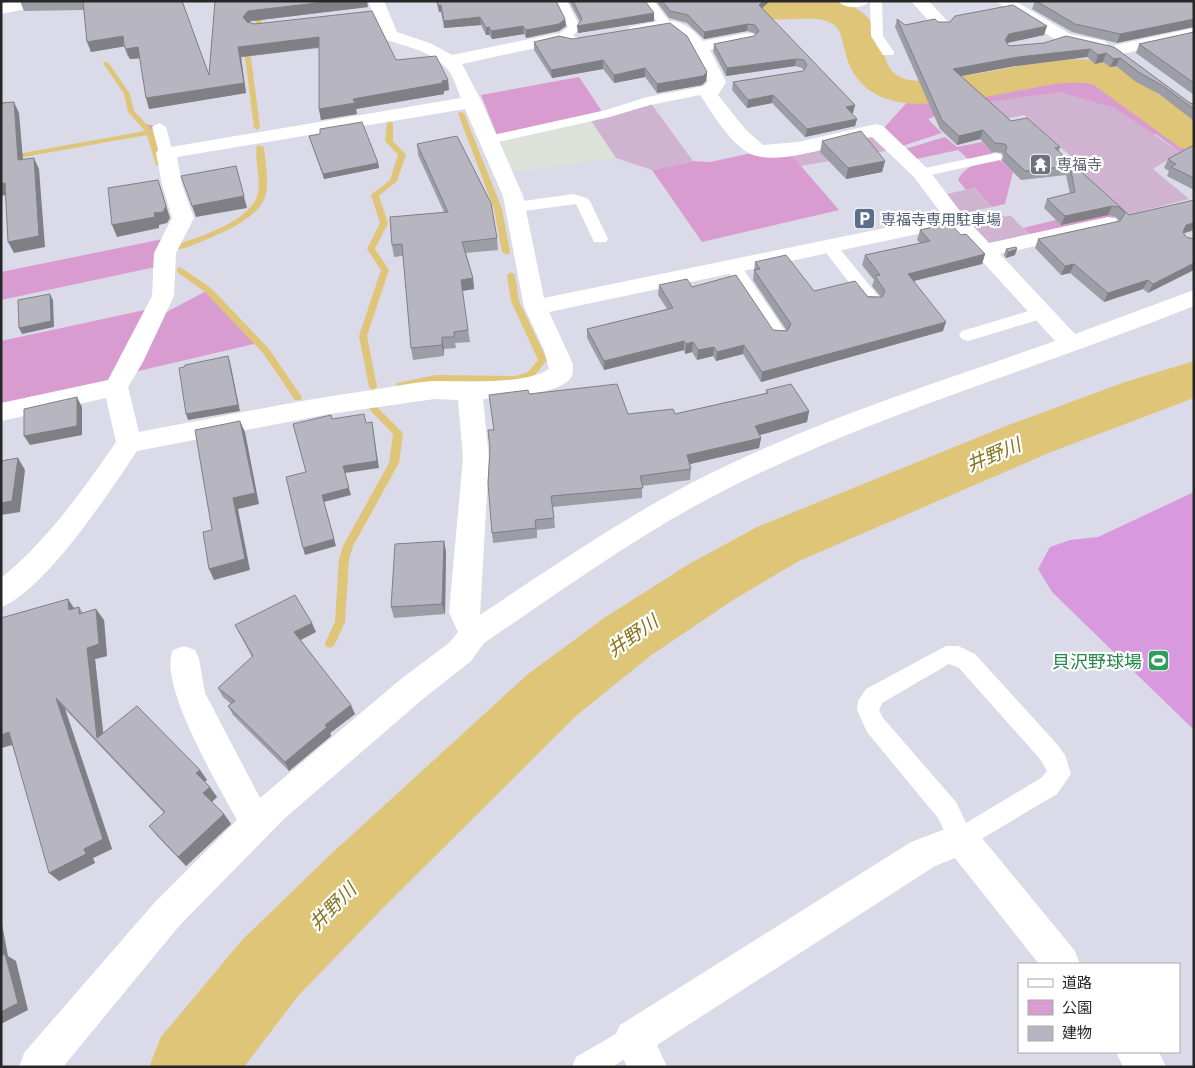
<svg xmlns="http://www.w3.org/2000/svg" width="1195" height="1068" font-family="'Golos Text','Noto Sans JP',sans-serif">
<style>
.industrial{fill:#dce1da}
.green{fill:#d99cd0}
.cemetery{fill:#d0b3d0}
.pitch{fill:#d999df}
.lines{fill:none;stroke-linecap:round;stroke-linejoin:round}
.stream{fill:#dfc578;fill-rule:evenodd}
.river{fill:#dfc578;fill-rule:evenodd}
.service{fill:#fff;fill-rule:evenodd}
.minor{fill:#fff;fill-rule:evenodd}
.wall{fill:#9d9da5}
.shaded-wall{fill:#807f86}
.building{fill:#b7b6c0;stroke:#807f86}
.labels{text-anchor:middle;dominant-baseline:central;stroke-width:4.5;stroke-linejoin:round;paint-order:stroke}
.far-worship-label{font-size:15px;fill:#5b616d;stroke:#fff;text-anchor:start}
.far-service-label{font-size:15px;fill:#4e5e75;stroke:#fff;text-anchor:start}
.leisure-label{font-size:18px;fill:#27864d;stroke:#fff;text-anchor:end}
.water-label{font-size:19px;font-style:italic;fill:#85741c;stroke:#fff}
</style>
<rect width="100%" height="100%" fill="#dbdae8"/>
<path class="industrial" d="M590,119L616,158L512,172L498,142Z"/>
<g class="green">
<path d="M1073,76L1101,83L1191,145L1180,152L1157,135L986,102L963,104L928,119L942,133L902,146L883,129L911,98L932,97Z"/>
<path d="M579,77L603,113L497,135L481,95Z"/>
<path d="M146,124L154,126L180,217L160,266L1,300V272L163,239L174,220L164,192L157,147Z"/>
<path d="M945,137L957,147L982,142L995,154L969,160L958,150L916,159L905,149Z"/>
<path d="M788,151L839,210L702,242L652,170L693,161L710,162L756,152Z"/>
<path d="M1000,160L1013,172L1005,204L992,207L974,188L966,190L958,180C966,163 983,163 1000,160Z"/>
<path d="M1117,205L1127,215L1030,235L1023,228Z"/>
<path d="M208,290L258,343L130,373L159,316Z"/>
<path d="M154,308L113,383L1,408V341Z"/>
</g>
<g class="cemetery">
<path d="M1060,92L1115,108L1180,152L1153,169L1189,199L1127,215L1068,162L1075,160L1024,115L1005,119L986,102Z"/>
<path d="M650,102L693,161L652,170L616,158L590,119Z"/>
<path d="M870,134L891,150L801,166L788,151Z"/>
<path d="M973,188L992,207L961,214L947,194Z"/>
<path d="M1011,216L1030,235L990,245L969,223L991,217Z"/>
</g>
<path class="pitch" d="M1194,492V730L1052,592L1038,569L1050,547L1070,540L1098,537Z"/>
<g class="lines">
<g class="stream">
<path d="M272,1H279L263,14L260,30L250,49L260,128L257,130L254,128L244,49L254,30L257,13Z"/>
<path d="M104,62H108L130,94L134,111L154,132L162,156L163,167L156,165L147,135L1,161V157L145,131L128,112L124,94L103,63Z"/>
<path d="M459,112L464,113L502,209L510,252L509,254H506L502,252L494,209L458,113Z"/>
<path d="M390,121L393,123V141L406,155L397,181L379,196L388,223L375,249L389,270L367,336L377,387L373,390L369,387L359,336L381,270L367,249L380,223L371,195L390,180L398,155L385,141L387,123Z"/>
<path d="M257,145L264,147C265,162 269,179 266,194C260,219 220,234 198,243C191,245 184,250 176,249V245C200,237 254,220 258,192C261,177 254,160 257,145Z"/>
<path d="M180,267L211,288L269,349L301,396L302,398L301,400H295L263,353L204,291L177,272V268Z"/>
<path d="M511,272L515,275L519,301L547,360L534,376L515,382L436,381L400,388L397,387L396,385L397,383L436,375L515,376L528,372L538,360L511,301L507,275Z"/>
<path d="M374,406L377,407L403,433L399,463L353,546L349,559L345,622L334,646L330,648L326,646L325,643L335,622L339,559L343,546L389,463L393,434L371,411L369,409Z"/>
</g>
<g class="river">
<path d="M720,1H837C897,16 869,67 905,79C920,84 952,77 969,75C1017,69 1075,46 1122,69C1130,72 1137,79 1144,84C1160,95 1177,107 1194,118V151L1179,147L1094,85C1072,79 1049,85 1027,89C988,96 945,107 906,103C875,100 852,83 845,51C842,42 842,30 833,24C816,14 792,21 773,19C757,17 741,13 725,9Z"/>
<path d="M1194,361V398L1051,452L799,561L733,600L650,656L576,716L384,907L298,996L244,1067H149L161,1037L242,940L330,855L528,674L604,618L689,564L757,527L1011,424L1125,382Z"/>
</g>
<g class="service">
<path d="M555,1H567L580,27L573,36L559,42L553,38L568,27Z"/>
<path d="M641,1H654L673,26L671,29H663Z"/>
<path d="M870,1H882L883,36L894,52L893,55H883L871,36Z"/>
<path d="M710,85L717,89L715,92L650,105L610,117L489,144L482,140L484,137L606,110L647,97Z"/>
<path d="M159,123L166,127L173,153L171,156H161L159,153L152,127Z"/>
<path d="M995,153L1000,154L1002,157L1000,160L921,177L914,173L916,170Z"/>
<path d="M573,194L587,198L590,201L608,239L606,242H594L576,204L516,212L508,207L516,202Z"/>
<path d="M829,241L835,243L879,297L881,301L879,305H867L823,249L821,246Z"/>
<path d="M732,260L738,261L785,331L788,335L785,339H773L724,265L726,261Z"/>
<path d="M1042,307L1048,309L1050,313L1048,317L968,341L962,339L959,335L962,331Z"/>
<path d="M946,646H958L975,654L1056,743L1065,755L1071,774L1057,794L961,851L952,847L938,818L867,732L857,710L858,701L866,689ZM949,664L959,668L1040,759L1047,771L1041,778L966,823L956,802L883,718L879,710L882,703Z"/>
<path d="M633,1024L643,1028L647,1038L643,1048L612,1067H572L576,1057Z"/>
</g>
<g class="minor">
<path d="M14,1H48L46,5L1,14V4Z"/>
<path d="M368,1H384L397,32L432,44L452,55L559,33L577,37L580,41L577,45L571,46L559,43L462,64L482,102L523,196L544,298L943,216L914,177L872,137C841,143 774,169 747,152C727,139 713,114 700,95L701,89L708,81C702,62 688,38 669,30L636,36L630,35L627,31L630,27C661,20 680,13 703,41L747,33L753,34L756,38L753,42L710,50L726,82L718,95L745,129L763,145L798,142L876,124L883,126L928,169L963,215L989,243L1108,217L1115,218L1119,223L1115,228L1000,254L1075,334L1194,290V306C1040,368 878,413 729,488C643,531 564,589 484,643L471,661L423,699L285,818L179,926L63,1067H19L24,1053L155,902L237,820C219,787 157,683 173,650L184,646L195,650L199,659L205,693L260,798L401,679L449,643L458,632L449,612L463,458L458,400L435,399L329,414L137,451C111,490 44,592 1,607V578C47,541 83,490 116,442L106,398L1,421V403L108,380L152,296L154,253L172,218L162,185L156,153L159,149L461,98C457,89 454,77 448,70C433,51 404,46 384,39ZM465,109L503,196L524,307L544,350L549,369C525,385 465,381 436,381C413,382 388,388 365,391C289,402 214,418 139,432L128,387L143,362L174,296L176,253L194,218L182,185L177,157ZM951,227L1055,341C939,382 820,419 709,474C629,514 555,565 480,615L489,458L483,399C505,396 554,396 570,379C574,374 573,369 573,364L549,312Z"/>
<path d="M838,1H870C864,9 844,9 838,1Z"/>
<path d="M911,1H929L951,25L948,29H936Z"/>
<path d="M995,1H1015L1070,34L1105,41L1108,45L1105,49L1099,50L1059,42Z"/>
<path d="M1194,28V38L1117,55L1111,54L1108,50L1111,46Z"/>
<path d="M961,823L973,827L1075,951L1080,964H1039L955,858L935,866L657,1045L667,1067H627L614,1038L620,1025L911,842Z"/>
<path d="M1116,1052H1159L1166,1067H1123Z"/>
</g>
</g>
<g class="wall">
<path d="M20,1H182L209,75L215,1L368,7L251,21L250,23L396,60L448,80L449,90L444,91V94L356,109L357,114L321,120L319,109V48L241,57L246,93L149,109L140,58L130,59L127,55L124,46L91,52L84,10L24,11Z"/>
<path d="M436,1H556L565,19L566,26L559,31L526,38L524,34L492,39L489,35H486L481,25L444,28L441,12H439Z"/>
<path d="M569,1H645L654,21L578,33L580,22Z"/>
<path d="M656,1H770L762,8L853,113H851L857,119L855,126L805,137L772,103L747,108L732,90L733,82L803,71L804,70L802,68L795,66L726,76L713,51L714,44L754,36L756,35L754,33L747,31L704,39L687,23L669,18Z"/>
<path d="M1035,1H1194L1117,43L1072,32L1032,9Z"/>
<path d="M897,19L905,25L938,22L1044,35L1007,43L1009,46L1114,47L1190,103L1194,104V121L1159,94L1136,82L1116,66L1110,67L1103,62L1095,64L1087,57L1015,66L961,76L1011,121L1060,147L1059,152L1129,215L1194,200V232L1191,231L1184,233L1148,293L1143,289L1104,302L1070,273L1061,275L1035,248L1038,239L1119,221L1115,216L1108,215L1061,225L1044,208L1047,199L1070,194L1066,175L1021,180L1002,161L1003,156L1002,153L992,152L980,139L957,145L940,129L895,27Z"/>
<path d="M1194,32V95L1136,53L1139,44Z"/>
<path d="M534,42L707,72L706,81L702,85L657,93L645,77L614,83L603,69L552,78L534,50Z"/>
<path d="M309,136L378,163L379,168L324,179Z"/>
<path d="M822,141L885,161L882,172L846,179L820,152Z"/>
<path d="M417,144L497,238L498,250L466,253L473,278L474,289L462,291L470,342L455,343L456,348L444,349V356L413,360L411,348L403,256L394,257L392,245L444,212L418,155Z"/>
<path d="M1194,145V190L1167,176L1169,171L1164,168L1168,159Z"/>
<path d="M920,230L961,235L985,254L982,264L914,281L943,331L761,382L743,354L716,361L713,356L697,360L692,352L685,354L684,350L604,370L587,338V329L667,309L658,295L659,285L692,287L773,330L787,331L753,280L755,262L814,291L881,297L872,286L874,280L862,265L865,255L920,243L917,240Z"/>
<path d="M1006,249L1015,255L1006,258L1004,255Z"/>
<path d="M766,390L809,411L807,422L759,435L761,438L759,448L690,464L691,469L690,480L642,486V498L553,507L555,528L537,530V538L493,543L492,533L494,430L529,394L628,414H675L766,393Z"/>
<path d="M444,541L446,552L445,614L394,618L391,607Z"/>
<path d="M79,607L83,613L104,620L107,656L95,659L103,733L200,770L207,780L205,782L217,797L212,802L224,814L231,824L186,866L157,836L149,826L164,813L65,709L112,849L93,858L95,863L59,881L12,745L1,748V618Z"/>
<path d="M235,625L316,632L301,640L355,714L330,733L331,736L289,771L233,715L228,706L231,704L223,697L218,688L252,657Z"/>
</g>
<g class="shaded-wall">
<path d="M334,1H367L368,7L251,21L246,27L243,17L248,11Z"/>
<path d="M763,1H770L758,12L759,5Z"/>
<path d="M438,5H441V12H439Z"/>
<path d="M654,13V21L578,33L577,26Z"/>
<path d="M480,17L481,25L444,28V21Z"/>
<path d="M565,19L566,26L559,31L526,38V30Z"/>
<path d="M1194,19V27L1117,43L1120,34Z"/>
<path d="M748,24L747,31L704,39V32Z"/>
<path d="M523,26L524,34L492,39L491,31Z"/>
<path d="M1047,26L1044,35L1007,43L1005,40L1009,34Z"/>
<path d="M489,27V35H486V28Z"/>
<path d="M123,36L127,46L91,52L87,42Z"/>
<path d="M319,37L321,47L241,57L246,93L149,109L146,98L244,83L238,47Z"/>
<path d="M138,47L142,58L130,59L126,49Z"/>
<path d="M1090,49L1087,57L1015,66L951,78L953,69L1018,57Z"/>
<path d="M1106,53L1103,62L1095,64L1098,55Z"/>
<path d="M1120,58L1116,66L1110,67L1114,59Z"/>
<path d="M796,59L795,66L726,76L727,68Z"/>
<path d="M603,60V69L552,78L551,70Z"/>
<path d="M645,68V77L614,83V75Z"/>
<path d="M707,72L706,81L702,85L657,93V84Z"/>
<path d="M448,80L449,90L444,91V94L356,109L357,114L321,120L319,109L353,99Z"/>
<path d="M773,95L772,103L747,108L748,100Z"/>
<path d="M14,102L19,113L24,171L18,160Z"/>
<path d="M855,105L853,113L844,115L846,107Z"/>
<path d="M857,119L855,126L805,137L807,129Z"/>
<path d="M983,130L980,139L957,145L959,136Z"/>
<path d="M34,158L39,169L45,247L14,253L8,242Z"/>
<path d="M885,161L882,172L846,179L848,168Z"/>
<path d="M378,163L379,168L324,179L323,174Z"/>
<path d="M236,166L247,208L196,217L192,206Z"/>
<path d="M158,180L170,218L167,223L159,225V228L117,237L112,225Z"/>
<path d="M5,183L11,194L1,196V184Z"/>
<path d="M1112,206L1108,215L1061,225L1065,216Z"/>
<path d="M1194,223V225L1191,231L1181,234L1186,225Z"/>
<path d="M1017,249L1015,255L1006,258L1008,252Z"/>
<path d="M985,254L982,264L905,283L908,274Z"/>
<path d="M1194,263V270L1148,293L1153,284Z"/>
<path d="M1074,264L1070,273L1061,275L1065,266Z"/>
<path d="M473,278L474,289L462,291L461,280Z"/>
<path d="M1148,280L1143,289L1104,302L1108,293Z"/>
<path d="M50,294L53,300L54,327L22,334L19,328Z"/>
<path d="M946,322L943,331L761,382L762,372Z"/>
<path d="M442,337L444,349V356L442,345Z"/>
<path d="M684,341V350L604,370V361Z"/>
<path d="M693,342L692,352L685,354L686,344Z"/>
<path d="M744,345L743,354L716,361L717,352Z"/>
<path d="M714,347L713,356L697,360L698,350Z"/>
<path d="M228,356L230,362L240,411L188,420L186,414Z"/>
<path d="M77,397L82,407V435L30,445L24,436Z"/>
<path d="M809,411L807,422L753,437L755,426Z"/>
<path d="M240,421L245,432L259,504L238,509L250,570L214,580L209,569L233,498Z"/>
<path d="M372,422L379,468L345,473L343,466Z"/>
<path d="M761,438L759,448L686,465L687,455Z"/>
<path d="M18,458L25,470L20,512L1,515V503Z"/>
<path d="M349,488L351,495L324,502L336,546L305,555L303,548L322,495Z"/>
<path d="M444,541L446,552L445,614L442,604Z"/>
<path d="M68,599L76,611L69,610Z"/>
<path d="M96,609L104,620L107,656L95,659L105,749L97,738L87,648Z"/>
<path d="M312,623L316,632L298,641L294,632Z"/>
<path d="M56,698L65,709L112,849L93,858L95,863L59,881L49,873L84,849Z"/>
<path d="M351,705L355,714L330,733L331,736L289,771L285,762L325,725Z"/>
<path d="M9,732L19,743L1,748V735Z"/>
<path d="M200,770L207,780L203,783L196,773Z"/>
<path d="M210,787L217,797L210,803L203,793Z"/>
<path d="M224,814L231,824L186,866L178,857Z"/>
<path d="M1,919L8,956L16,961L28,1010L1,1024Z"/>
</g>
<g class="building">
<path d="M83,1H182L209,75L215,1H334L248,11L243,17L247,22L255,24L372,11L396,60L436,56L448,80L442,81L443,83L353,99L355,103L319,109V37L238,47L244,83L146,98L138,47L126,49L124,45L123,36L87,42Z"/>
<path d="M437,1H556L565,19L559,24L526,30L523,26L491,31L489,27L486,28L480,17L444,21L441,5H438Z"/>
<path d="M573,1H645L654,13L577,26L582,19Z"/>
<path d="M662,1H763L759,5L855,105L846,107L857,119L807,129L773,95L748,100L733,82L803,71L807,65L804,60L796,59L727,68L714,44L754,36L759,31L755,25L748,24L704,32L688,15L670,11Z"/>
<path d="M1036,1H1194V19L1120,34L1075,24Z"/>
<path d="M1013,5L1047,26L1009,34L1005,40L1009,46L1044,43L1066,36L1114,47L1190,103L1194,104V109L1163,86L1140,73L1120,58L1114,59L1106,53L1098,55L1090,49L1018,57L953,69L1011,121L1027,118L1060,147L1055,148L1129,215L1194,200V223L1186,225L1183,232L1186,237L1194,239V263L1153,284L1148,280L1108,293L1074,264L1065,266L1038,239L1120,221L1125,213L1119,207L1112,206L1065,216L1047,199L1075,192L1070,166L1025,171L1005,152L1007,147L1005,144L995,143L983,130L959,136L942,120L897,19L905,25L935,19L938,22H950L955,16Z"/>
<path d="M670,23L687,36L707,72L703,76L657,84L645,68L614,75L603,60L551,70L534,42L559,36L572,39Z"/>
<path d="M1194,32V83L1139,44Z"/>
<path d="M14,102L18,160L34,158L39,236L8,242L5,183L1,184V103Z"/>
<path d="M362,122L378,163L323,174L309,136L320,134V129Z"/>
<path d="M861,131L885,161L848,168L822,141Z"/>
<path d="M457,136L491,203L497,238L462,242L473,278L461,280L468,330L454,332V337H442V345L411,348L402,244L392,245L390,217L448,212L417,144Z"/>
<path d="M1194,145V178L1171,167L1176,164L1168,159Z"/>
<path d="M236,166L244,196L192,206L181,176Z"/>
<path d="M158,180L166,206L163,212L154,213L155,217L112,225L108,188Z"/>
<path d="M950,223L961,235L966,234L985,254L908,274L946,322L762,372L744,345L717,352L714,347L698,350L693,342L686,344L684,341L604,361L587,329L673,308L659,285L687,279L692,287L736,275L773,330L787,331L791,324L754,270L760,269L755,262L786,255L814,291L855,281L868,297H882L885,291L875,276L880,275L865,255L930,241L920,230Z"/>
<path d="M1016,247L1017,249L1008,252L1006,249Z"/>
<path d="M50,294L51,321L19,328L18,300Z"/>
<path d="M228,356L238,405L186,414L179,368L184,367L185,365Z"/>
<path d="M617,384L628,414L673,409L675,414L768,393L766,390L791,384L809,411L755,426L761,438L687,455L691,469L640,476L643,488L551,496L554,518L535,520L536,528L492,533L488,483L490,448L488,430H494L489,395L528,390L529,394Z"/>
<path d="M77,397V426L24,436V409Z"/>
<path d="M364,414L366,423L372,422L377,461L343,466L349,488L322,495L334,539L303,548L286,477L306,472L293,424L331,415L332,419Z"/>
<path d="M240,421L255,493L233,498L245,559L209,569L203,532L212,530L195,430Z"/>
<path d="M18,458L12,501L1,503V461Z"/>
<path d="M444,541L442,604L391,607L395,544Z"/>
<path d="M295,595L312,623L294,632L351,705L325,725L327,727L285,762L228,706L235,701L218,688L253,656L235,625Z"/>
<path d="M68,599L69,610L79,607V614L96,609L99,644L87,648L97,738L137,706L200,770L196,773L210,787L203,793L224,814L178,857L149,826L165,812L56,698L103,839L84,849L86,854L49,873L9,732L1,735V618Z"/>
<path d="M5,954L18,1003L1,1012V956Z"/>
</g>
<defs>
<symbol id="temple-square" viewBox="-11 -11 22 22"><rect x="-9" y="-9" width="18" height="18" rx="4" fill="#6b7280" stroke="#fff"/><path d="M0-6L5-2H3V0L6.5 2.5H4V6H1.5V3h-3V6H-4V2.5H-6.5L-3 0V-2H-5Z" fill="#fff"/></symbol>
<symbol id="parking-square" viewBox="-11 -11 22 22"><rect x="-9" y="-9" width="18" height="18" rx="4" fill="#5c6f8a" stroke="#fff"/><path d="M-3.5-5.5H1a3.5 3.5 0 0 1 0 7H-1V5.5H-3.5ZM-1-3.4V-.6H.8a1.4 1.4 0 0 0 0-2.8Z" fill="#fff"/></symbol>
<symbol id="stadium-square" viewBox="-11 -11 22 22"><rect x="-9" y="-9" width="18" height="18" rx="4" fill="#2e9e5b" stroke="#fff"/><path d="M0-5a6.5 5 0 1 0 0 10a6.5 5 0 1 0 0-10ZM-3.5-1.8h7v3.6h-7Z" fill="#fff"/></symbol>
</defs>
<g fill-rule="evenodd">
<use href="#temple-square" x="1028" y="152" width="25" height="25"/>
<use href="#parking-square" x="852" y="206" width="25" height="25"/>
<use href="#stadium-square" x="1146" y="648" width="25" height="25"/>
</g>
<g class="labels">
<g class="far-worship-label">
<text x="1057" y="164">専福寺</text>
</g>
<g class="far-service-label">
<text x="881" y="219">専福寺専用駐車場</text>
</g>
<g class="leisure-label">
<text x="1142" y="661">貝沢野球場</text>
</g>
<g class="water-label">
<text transform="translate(993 454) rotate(-23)">井野川</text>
<text transform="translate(632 635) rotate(-35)">井野川</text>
<text transform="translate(332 906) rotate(-45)">井野川</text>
</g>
</g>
<rect width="1195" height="1068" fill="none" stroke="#272727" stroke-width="5"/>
<rect x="1018" y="963" width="162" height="90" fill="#ffffff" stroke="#a9a9a9"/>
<rect x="1028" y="979" width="25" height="8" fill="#ffffff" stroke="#a9a9a9"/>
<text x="1062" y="988" font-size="15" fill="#272727">道路</text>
<rect x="1028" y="1000" width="25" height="15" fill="#d99cd0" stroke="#a9a9a9"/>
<text x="1062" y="1013" font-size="15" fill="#272727">公園</text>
<rect x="1028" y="1026" width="25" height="15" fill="#b7b6c0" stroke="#a9a9a9"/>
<text x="1062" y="1038" font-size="15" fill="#272727">建物</text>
</svg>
